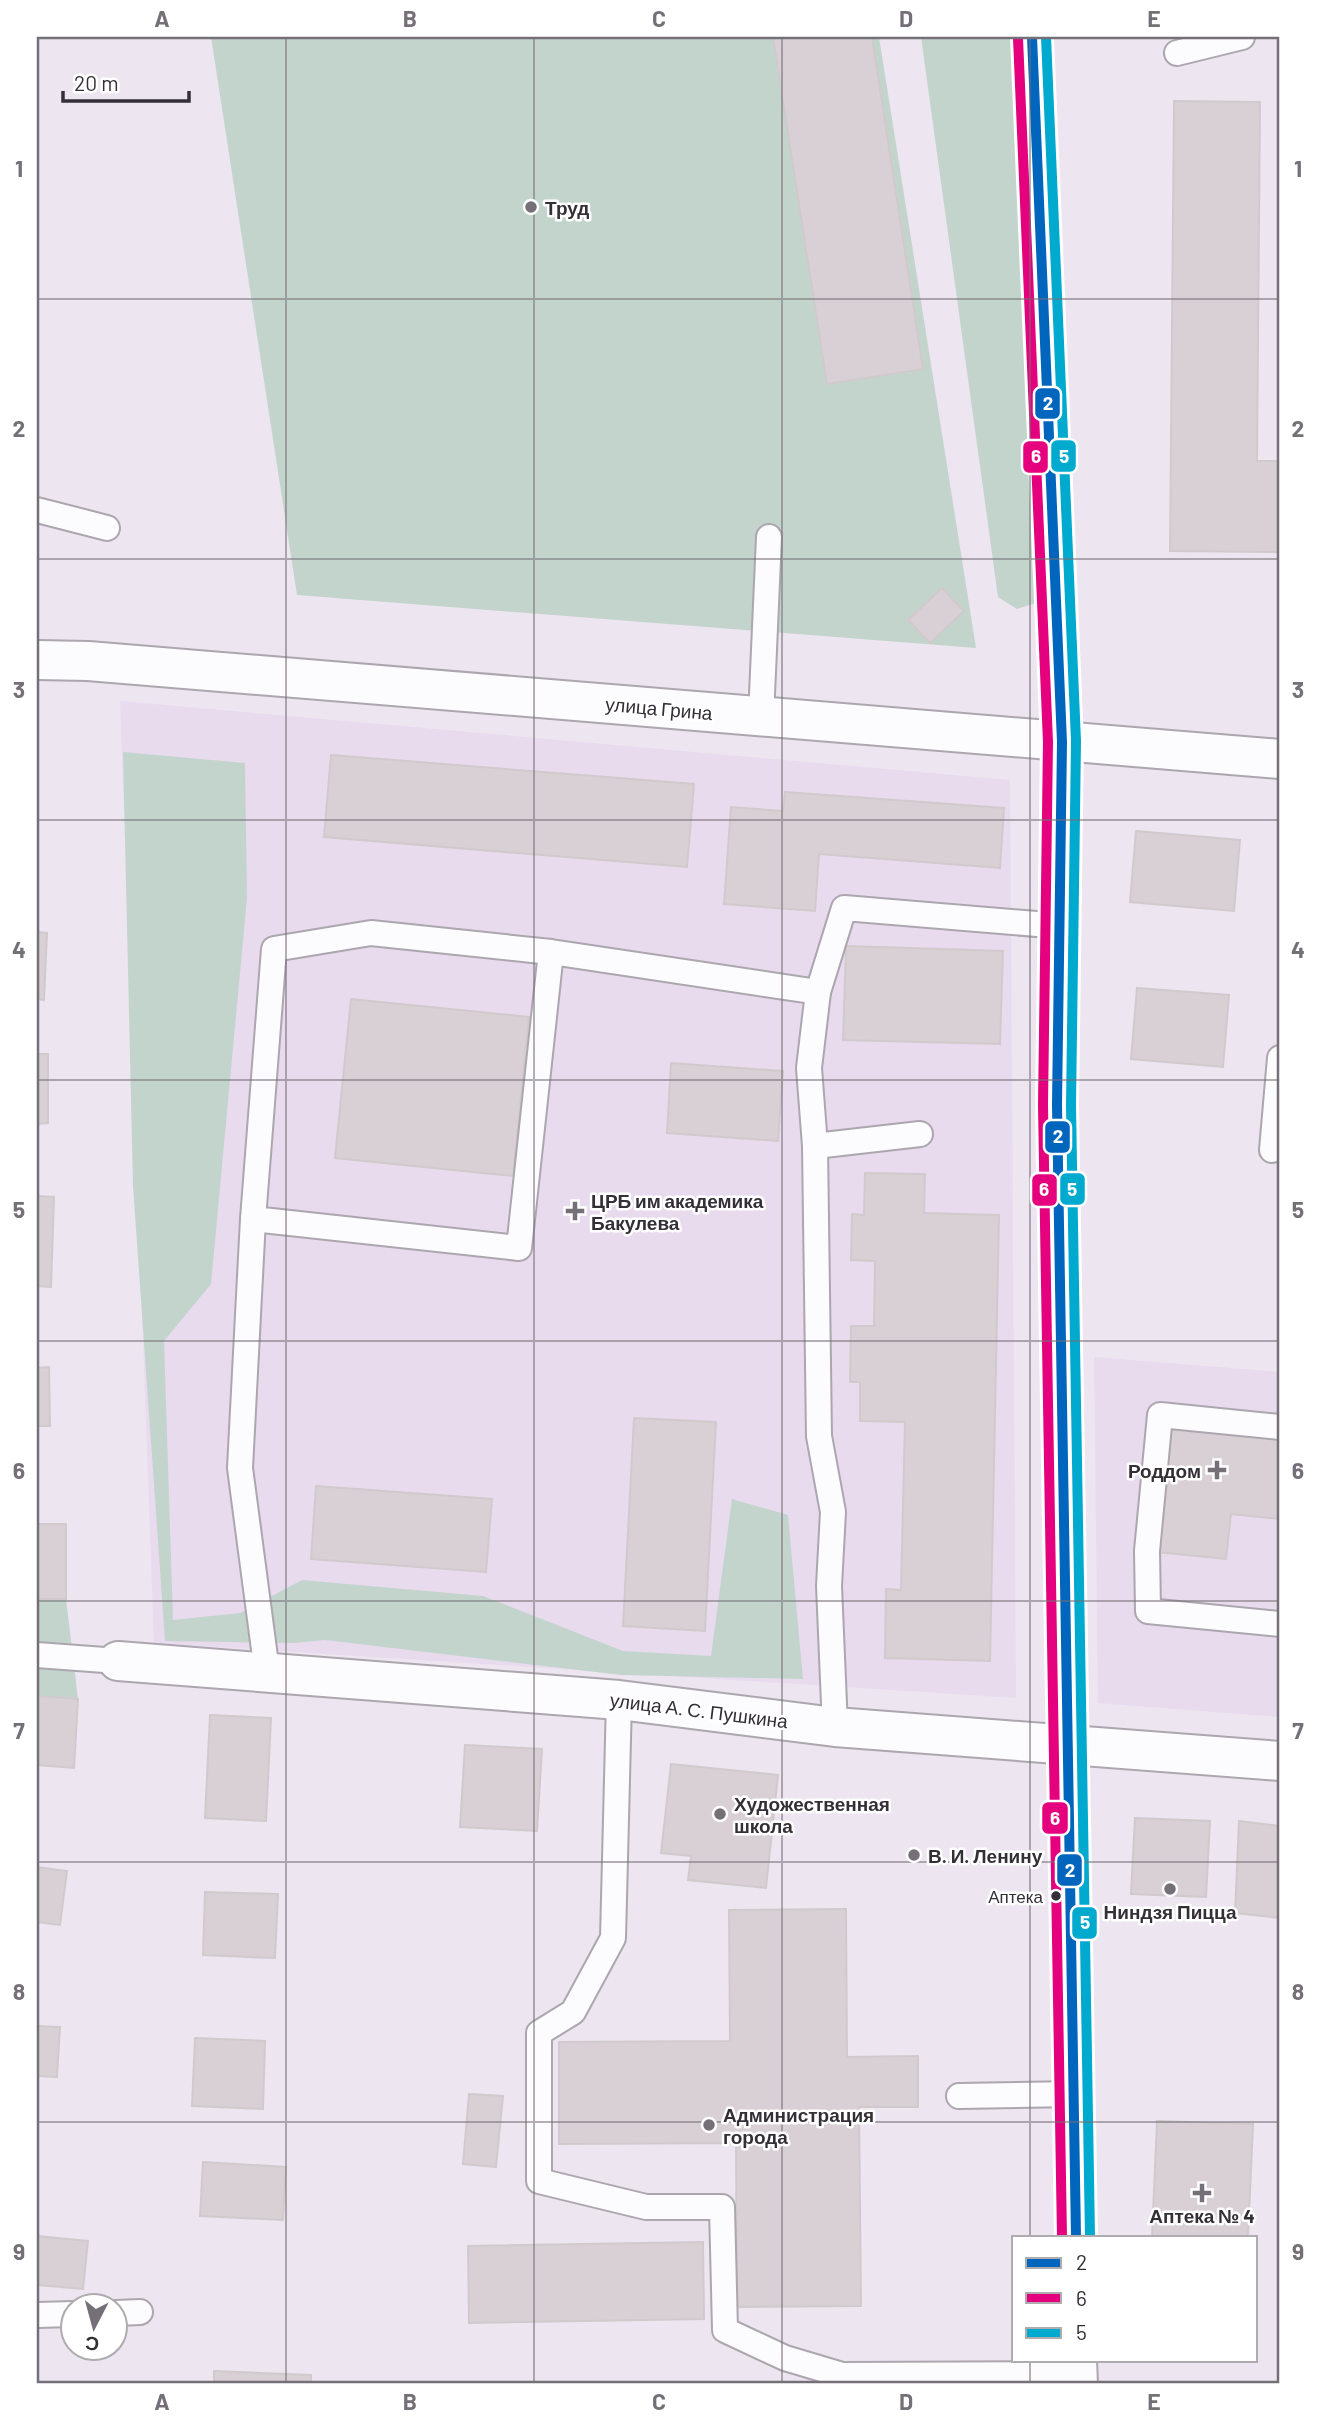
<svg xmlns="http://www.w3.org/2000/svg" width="1317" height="2421" font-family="Barlow,sans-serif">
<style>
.built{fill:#e8dbee}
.green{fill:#c3d4cd}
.building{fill:#d8d0d4;stroke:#d1cacd;stroke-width:2}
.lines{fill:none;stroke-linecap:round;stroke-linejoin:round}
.service-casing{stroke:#aca6ae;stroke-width:28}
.minor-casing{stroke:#aca6ae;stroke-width:42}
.secondary-casing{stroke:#aca6ae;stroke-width:42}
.trunk-casing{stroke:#aca6ae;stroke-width:42}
.service{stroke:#fcfbfd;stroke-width:24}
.minor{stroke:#fcfbfd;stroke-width:38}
.secondary{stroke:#fcfbfd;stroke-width:38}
.trunk{stroke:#fcfbfd;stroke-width:38}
.bus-1-casing{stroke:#fff;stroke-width:16}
.bus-2-casing{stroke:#fff;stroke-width:16}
.bus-3-casing{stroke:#fff;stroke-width:16}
.bus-1{stroke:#0065bd;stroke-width:10}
.bus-2{stroke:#e5007d;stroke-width:10}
.bus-3{stroke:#00a9ce;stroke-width:10}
.grid{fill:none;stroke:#756f77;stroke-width:2;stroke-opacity:0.55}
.poi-dot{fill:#756f77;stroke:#fff;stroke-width:2.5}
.bus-dot{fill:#342f36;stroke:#fff;stroke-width:2.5}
.labels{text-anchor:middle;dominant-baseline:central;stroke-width:5;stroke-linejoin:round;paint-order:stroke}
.bus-label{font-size:17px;fill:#342f36;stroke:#fff;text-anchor:end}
.poi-label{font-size:19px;font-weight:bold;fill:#342f36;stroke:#fff;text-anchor:start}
.street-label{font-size:19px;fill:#342f36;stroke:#fff}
.line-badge{stroke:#fff;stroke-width:2.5}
.badge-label{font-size:19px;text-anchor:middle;font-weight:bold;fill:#fff}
.neatline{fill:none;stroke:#756f77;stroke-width:2.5}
.grid-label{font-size:23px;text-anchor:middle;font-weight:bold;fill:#756f77}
</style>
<rect width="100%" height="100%" fill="#ede5f0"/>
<g class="built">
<path d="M120,701L1010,780L1016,1698L154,1643Z"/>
<path d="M1094,1357L1280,1372V1717L1098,1703Z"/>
</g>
<g class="green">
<path d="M211,37H879L976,648L297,595Z"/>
<path d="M921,37H1016L1042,601L1017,609L998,597Z"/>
<path d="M123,752L245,763L247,898L211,1284L164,1341L173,1620L240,1613L302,1580L483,1596L623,1651L711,1656L732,1499L788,1515L803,1679L621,1675L325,1640L293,1643L165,1641L133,1186Z"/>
<path d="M37,1599H66L78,1699L37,1696Z"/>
</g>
<g class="building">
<path d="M773,37H872L923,369L827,384Z"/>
<path d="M1174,101L1260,102L1257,461H1280V552L1170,551Z"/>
<path d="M942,588L964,611L930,643L908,620Z"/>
<path d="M331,755L694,784L687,867L324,837Z"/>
<path d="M785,792L1004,808L1000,868L819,854L815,911L724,904L731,807L783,811Z"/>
<path d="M1136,831L1240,840L1234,911L1130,902Z"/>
<path d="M37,932L47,933L44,1000L37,999Z"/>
<path d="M846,946L1003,951L1000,1044L843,1040Z"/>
<path d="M1137,988L1229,995L1223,1067L1131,1059Z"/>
<path d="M351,999L529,1017L513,1176L335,1158Z"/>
<path d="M37,1054H48V1123L37,1124Z"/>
<path d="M671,1063L783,1071L778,1141L667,1133Z"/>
<path d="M865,1173L925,1174L924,1213L999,1215L990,1661L885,1658L886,1589L901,1590L905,1422L860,1421V1382H850L851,1326H874L875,1261L851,1260L852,1214L864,1215Z"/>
<path d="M37,1196L54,1197L51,1287L37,1286Z"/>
<path d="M49,1367L50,1426H37V1368Z"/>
<path d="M1160,1415L1280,1427V1519L1231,1514L1226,1559L1147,1551Z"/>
<path d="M634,1418L716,1422L705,1631L623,1626Z"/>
<path d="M316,1486L492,1499L486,1572L311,1559Z"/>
<rect x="37" y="1524" width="29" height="75"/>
<path d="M37,1696L78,1699L74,1768L37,1765Z"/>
<path d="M210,1715L271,1718L266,1821L205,1818Z"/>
<path d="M465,1745L542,1749L537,1831L460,1827Z"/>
<path d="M671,1764L778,1775L766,1888L688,1880L691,1856L661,1853Z"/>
<path d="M1135,1818L1210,1821L1206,1897L1131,1894Z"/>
<path d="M1239,1821L1280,1826V1918L1235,1913Z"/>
<path d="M37,1867L67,1871L60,1925L37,1922Z"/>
<path d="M205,1892L278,1894L275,1958L203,1955Z"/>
<path d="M846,1909L847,2057L918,2056V2107H859L861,2306L737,2307L736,2143L559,2144V2042L730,2041L729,1910Z"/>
<path d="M37,2026L60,2027L57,2077L37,2076Z"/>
<path d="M195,2038L265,2041L263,2109L192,2106Z"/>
<path d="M469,2094L503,2096L496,2167L463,2164Z"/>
<path d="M1157,2121L1253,2124L1248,2237H1152Z"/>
<path d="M203,2162L286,2167L283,2220L200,2216Z"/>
<path d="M37,2236L88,2241L83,2289L37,2285Z"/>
<path d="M703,2242L704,2319L469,2323L468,2246Z"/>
<path d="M214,2371L311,2375V2384H214Z"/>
</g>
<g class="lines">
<defs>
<g id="service">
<path d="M1177,53L1242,37"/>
<path d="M37,510L107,528"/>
<path d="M761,717L769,537"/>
<path d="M551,952L519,1248L253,1219L274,949L371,933L551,952L818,992"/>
<path d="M815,1146L920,1134"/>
<path d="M1272,1150L1280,1058"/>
<path d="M253,1219L240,1468L267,1672"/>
<path d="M1280,1427L1160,1415L1147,1551L1148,1611L1280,1624"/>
<path d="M37,1655L118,1661"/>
<path d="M619,1700L613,1938L573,2012L539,2033V2181L646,2207H722L725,2330L785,2358L842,2375L1077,2374"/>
<path d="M835,1727L829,1586L833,1512L819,1436L815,1146L809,1068L818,992L844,908L1060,926"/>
<path d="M959,2096L1074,2094"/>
<path d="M116,2313L140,2312"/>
<path d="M37,2315L74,2314"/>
</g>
<path id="minor" d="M118,1661L619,1700L835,1727L1280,1761"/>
<g id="secondary">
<path d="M1032,37L1062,742L1057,1105L1076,2237"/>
<path d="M1077,2360L1078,2384"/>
</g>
<path id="trunk" d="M37,660L88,661L1280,759"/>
</defs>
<use href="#service" class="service-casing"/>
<use href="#minor" class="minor-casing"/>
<use href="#secondary" class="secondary-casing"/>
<use href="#trunk" class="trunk-casing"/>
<use href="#service" class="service"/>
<use href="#minor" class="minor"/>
<use href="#secondary" class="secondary"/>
<use href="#trunk" class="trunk"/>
<defs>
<path id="bus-1" d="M1032,37L1062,742L1057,1105L1076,2237"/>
<path id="bus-2" d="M1018,38L1048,742L1043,1105L1062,2237"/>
<path id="bus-3" d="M1046,37L1076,741L1071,1105L1090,2237"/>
</defs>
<use href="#bus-1" class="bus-1-casing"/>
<use href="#bus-2" class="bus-2-casing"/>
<use href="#bus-3" class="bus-3-casing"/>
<use href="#bus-1" class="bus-1"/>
<use href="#bus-2" class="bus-2"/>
<use href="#bus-3" class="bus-3"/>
</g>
<path class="grid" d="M286,37V2384M534,37V2384M782,37V2384M1030,37V2237M37,299H1280M37,559H1280M37,820H1280M37,1080H1280M37,1341H1280M37,1601H1280M37,1862H1280M37,2122H1280M1030,2360V2384"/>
<g class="poi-dot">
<circle cx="531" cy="207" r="7"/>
<path d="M571.5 1200.5h7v7h7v7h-7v7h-7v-7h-7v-7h7z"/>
<path d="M1213.5 1459.5h7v7h7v7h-7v7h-7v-7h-7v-7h7z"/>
<circle cx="720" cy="1814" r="7"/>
<circle cx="914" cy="1855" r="7"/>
<circle cx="1170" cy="1889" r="7"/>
<circle cx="709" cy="2125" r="7"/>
<path d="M1198.5 2182.5h7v7h7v7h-7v7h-7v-7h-7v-7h7z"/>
</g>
<circle class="bus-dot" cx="1056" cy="1896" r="6"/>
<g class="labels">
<g class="bus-label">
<text x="1043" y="1896">Аптека</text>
</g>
<g class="poi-label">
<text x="545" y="207">Труд</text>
<text x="591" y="1200">ЦРБ им академика<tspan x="591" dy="22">Бакулева</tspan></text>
<text x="1201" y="1470" text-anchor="end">Роддом</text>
<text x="734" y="1803">Художественная<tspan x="734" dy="22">школа</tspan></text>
<text x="928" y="1855">В. И. Ленину</text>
<text x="1170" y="1911" text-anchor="middle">Ниндзя Пицца</text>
<text x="723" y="2114">Администрация<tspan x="723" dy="22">города</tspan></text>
<text x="1202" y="2215" text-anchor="middle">Аптека № 4</text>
</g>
<g class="street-label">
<text transform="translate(659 708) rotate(5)">улица Грина</text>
<text transform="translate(699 1710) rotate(7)">улица А. С. Пушкина</text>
</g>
</g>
<g class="line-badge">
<rect x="1034" y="387" width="27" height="33" rx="7" fill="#0065bd"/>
<rect x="1050" y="439" width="27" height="34" rx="7" fill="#00a9ce"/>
<rect x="1022" y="440" width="27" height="34" rx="7" fill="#e5007d"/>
<rect x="1044" y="1120" width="27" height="34" rx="7" fill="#0065bd"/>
<rect x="1059" y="1172" width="27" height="34" rx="7" fill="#00a9ce"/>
<rect x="1031" y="1173" width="27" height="34" rx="7" fill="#e5007d"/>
<rect x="1041" y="1801" width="28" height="34" rx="7" fill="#e5007d"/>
<rect x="1056" y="1853" width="27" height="34" rx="7" fill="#0065bd"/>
<rect x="1071" y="1906" width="27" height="34" rx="7" fill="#00a9ce"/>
</g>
<g class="badge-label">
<text x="1048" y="410">2</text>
<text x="1064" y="463">5</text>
<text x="1036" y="463">6</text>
<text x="1058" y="1143">2</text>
<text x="1072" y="1196">5</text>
<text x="1044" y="1196">6</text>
<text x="1055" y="1825">6</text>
<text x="1070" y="1877">2</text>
<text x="1085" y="1929">5</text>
</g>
<rect width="1317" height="2421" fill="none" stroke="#ffffff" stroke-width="77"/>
<rect x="1012" y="2236" width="245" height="126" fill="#ffffff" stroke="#aeacaf" stroke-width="2"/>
<rect x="1026" y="2258" width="35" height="10" fill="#0065bd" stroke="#aeacaf" stroke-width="2"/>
<text x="1076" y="2270" font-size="21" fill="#342f36">2</text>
<rect x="1026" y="2293" width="35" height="10" fill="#e5007d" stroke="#aeacaf" stroke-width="2"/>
<text x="1076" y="2306" font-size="21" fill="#342f36">6</text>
<rect x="1026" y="2328" width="35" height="10" fill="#00a9ce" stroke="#aeacaf" stroke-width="2"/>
<text x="1076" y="2340" font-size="21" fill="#342f36">5</text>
<g transform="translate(94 2327) rotate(186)"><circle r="33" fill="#ffffff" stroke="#aeacaf" stroke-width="2"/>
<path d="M0-5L12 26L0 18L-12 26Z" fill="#756f77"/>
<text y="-10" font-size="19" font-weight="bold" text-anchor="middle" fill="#342f36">С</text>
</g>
<path d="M63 91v10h126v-10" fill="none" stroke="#342f36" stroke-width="3.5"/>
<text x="74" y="91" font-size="21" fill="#342f36" stroke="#ffffff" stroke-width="5" paint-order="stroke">20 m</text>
<rect x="38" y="38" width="1240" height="2344" class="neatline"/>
<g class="grid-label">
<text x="162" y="27">A</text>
<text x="410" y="27">B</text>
<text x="659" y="27">C</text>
<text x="906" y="27">D</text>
<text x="1154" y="27">E</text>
<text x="19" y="177">1</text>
<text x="1298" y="177">1</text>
<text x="19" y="437">2</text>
<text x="1298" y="437">2</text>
<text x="19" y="698">3</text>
<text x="1298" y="698">3</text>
<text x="19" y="958">4</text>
<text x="1298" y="958">4</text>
<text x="19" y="1218">5</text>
<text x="1298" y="1218">5</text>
<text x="19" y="1479">6</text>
<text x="1298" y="1479">6</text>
<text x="19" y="1739">7</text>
<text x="1298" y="1739">7</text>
<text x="19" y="2000">8</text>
<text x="1298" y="2000">8</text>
<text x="19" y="2260">9</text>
<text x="1298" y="2260">9</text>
<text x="162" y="2410">A</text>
<text x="410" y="2410">B</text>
<text x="659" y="2410">C</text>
<text x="906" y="2410">D</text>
<text x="1154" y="2410">E</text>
</g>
</svg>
